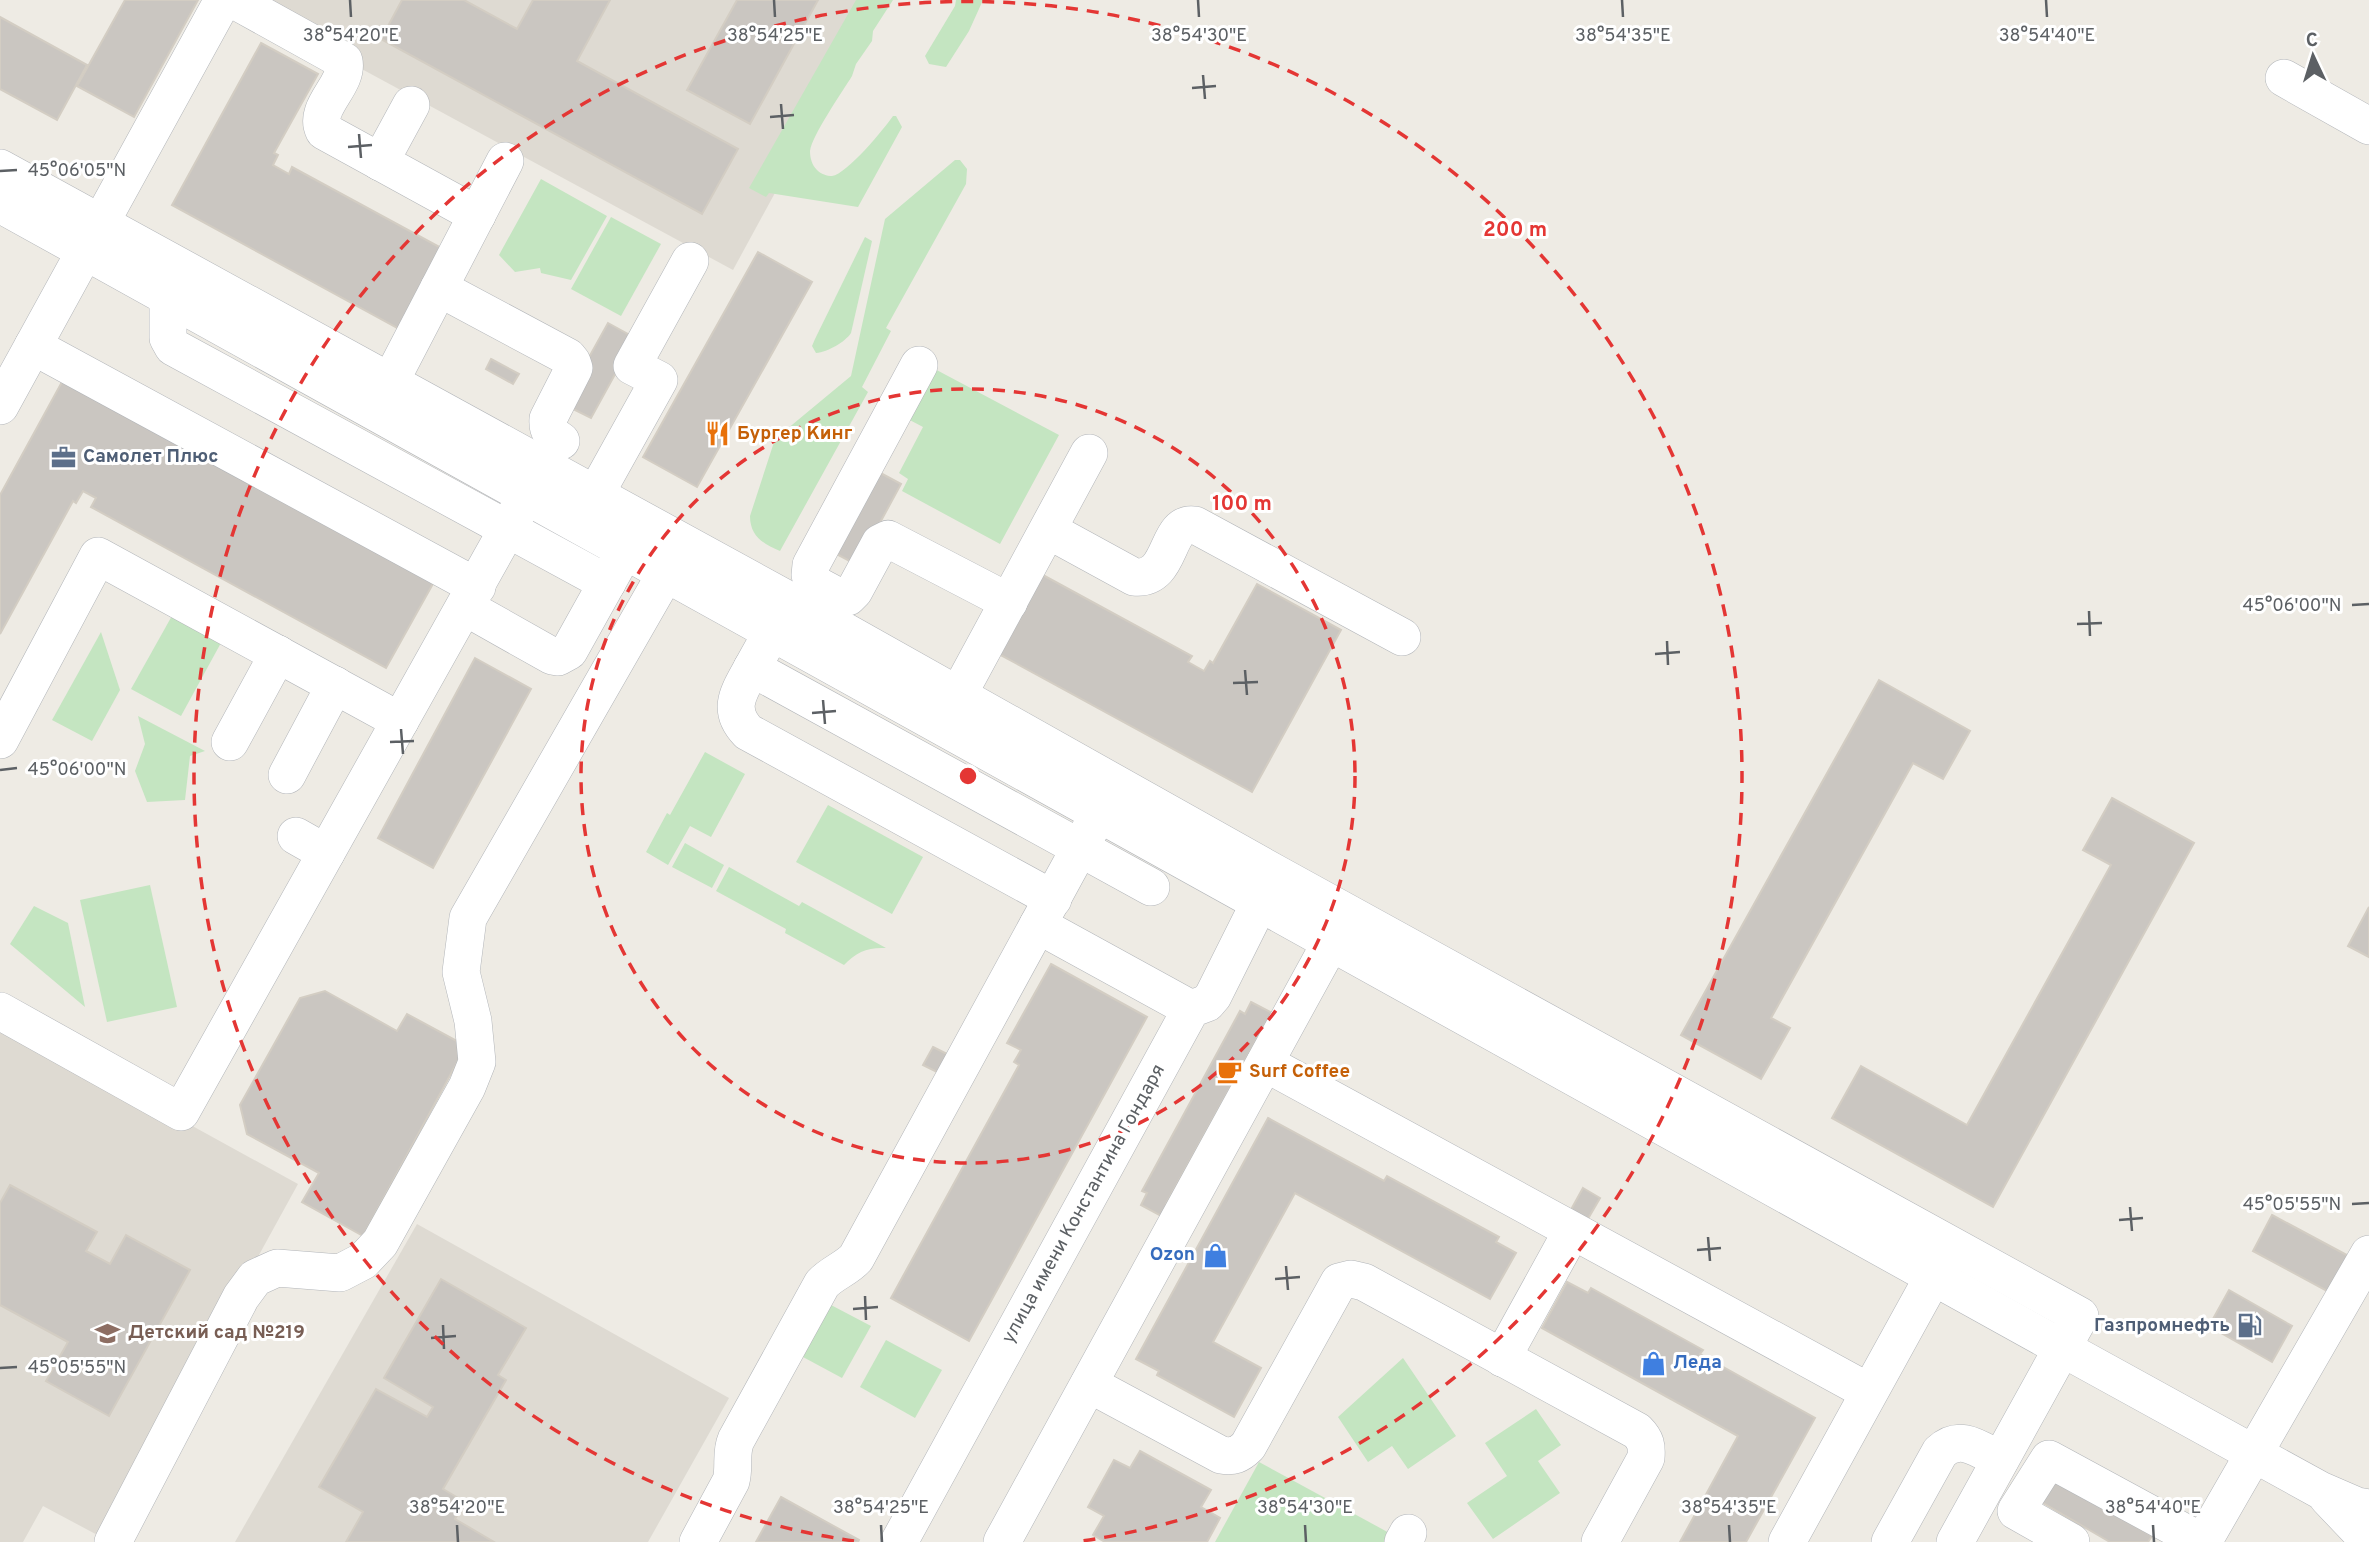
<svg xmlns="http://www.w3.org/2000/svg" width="2369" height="1542" font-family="Overpass,sans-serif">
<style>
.education{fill:#dedad2}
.green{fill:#c4e5c1}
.building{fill:#cac6c1;stroke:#d3cdc3;stroke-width:2}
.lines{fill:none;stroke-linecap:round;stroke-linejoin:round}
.minor-casing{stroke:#b2b5b9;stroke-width:38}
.minor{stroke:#fff;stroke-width:37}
.ticks{fill:none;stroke:#5c6064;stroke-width:2.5}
.ring{fill:none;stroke:#e43634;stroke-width:3.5;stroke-dasharray:12 9}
.labels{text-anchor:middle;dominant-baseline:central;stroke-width:6;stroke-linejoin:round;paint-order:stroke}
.food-label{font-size:19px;font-weight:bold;fill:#c56008;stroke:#fff;text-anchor:start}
.service-label{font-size:19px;font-weight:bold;fill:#4e5e75;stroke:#fff;text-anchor:start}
.street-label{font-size:19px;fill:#5c6064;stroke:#fff}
.shop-label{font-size:19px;font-weight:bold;fill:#366cbe;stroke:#fff;text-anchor:end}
.education-label{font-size:19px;font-weight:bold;fill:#785e54;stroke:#fff;text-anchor:start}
.ticks-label{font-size:18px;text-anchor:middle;fill:#5c6064;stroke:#fff;stroke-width:6;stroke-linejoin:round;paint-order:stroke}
.centre{fill:#e43634;stroke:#fff;stroke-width:3.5}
.ring-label{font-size:21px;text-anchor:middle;font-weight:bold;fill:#e43634;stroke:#fff;stroke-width:6;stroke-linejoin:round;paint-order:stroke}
</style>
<rect width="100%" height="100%" fill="#eeebe4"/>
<g class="education">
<path d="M270,0H880L733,270L262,15Z"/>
<path d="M0,1020L298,1184L103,1538L43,1506L23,1542H0Z"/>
<path d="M417,1224L729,1398L648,1542H235Z"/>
</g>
<g class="green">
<path d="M856,0H893L873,31L872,41L856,64L852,76C843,91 812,135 810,151C810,158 812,165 817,170C821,174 827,176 832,176C847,174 884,129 893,116H896L902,127L858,207L769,193L766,197L749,188Z"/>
<path d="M956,0H983L969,31L946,67L929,64L925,56L955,6Z"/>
<path d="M955,160H960L967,169L966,184L886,328L891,331L862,387L868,392L780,551C763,544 750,536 750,516L775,439L851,376L885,219Z"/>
<path d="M541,179L607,216L571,280L541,273L540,268L515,272L499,255Z"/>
<path d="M611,217L661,244L621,316L571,289Z"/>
<path d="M865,237L872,241L851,333C845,342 828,352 816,353L812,346L815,339Z"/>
<path d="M931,367L1059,435L1000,544L902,491L908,479L899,473L923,427L904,417Z"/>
<path d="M173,614L222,641L181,716L131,689Z"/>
<path d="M101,632L120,690L92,741L52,720Z"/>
<path d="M138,716L205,751L190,756L185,800L147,802L135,771L145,744Z"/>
<path d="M705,752L745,774L711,837L690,826L668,865L646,852L667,813L670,815Z"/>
<path d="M828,805L923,857L892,914L796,862Z"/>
<path d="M685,843L724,865L712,888L672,867Z"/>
<path d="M729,867L799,906L802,902L886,948C868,947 856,952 844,965L785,933L786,929L716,891Z"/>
<path d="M150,885L177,1007L107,1022L80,900Z"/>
<path d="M34,906L68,923L85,1007L10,944Z"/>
<path d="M831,1305L871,1326L842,1378L803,1357Z"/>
<path d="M886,1340L942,1370L915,1418L860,1387Z"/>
<path d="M1403,1358L1456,1436L1408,1469L1392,1446L1368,1462L1338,1417Z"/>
<path d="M1536,1409L1561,1445L1538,1461L1560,1493L1493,1539L1467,1503L1507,1476L1485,1443Z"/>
<path d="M1259,1462L1393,1535L1390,1542H1215Z"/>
</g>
<g class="building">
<path d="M125,0H198L134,117L77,86Z"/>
<path d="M402,0H464L517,29L533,0H610L577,61L738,149L702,214L381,39Z"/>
<path d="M737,0H818L750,124L687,90Z"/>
<path d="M0,17L87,65L57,120L0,89Z"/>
<path d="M261,43L318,74L274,153L278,155L273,165L289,174L292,167L443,249L399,329L172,205Z"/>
<path d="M758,252L812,282L697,487L643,457Z"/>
<path d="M608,323L635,338L591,418L563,404Z"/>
<path d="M491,359L519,374L513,384L486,369Z"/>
<path d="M63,380L434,582L386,668L91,507L96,498L83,491L76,503L73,501L0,634V495Z"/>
<path d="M873,469L901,484L857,565L829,550Z"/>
<path d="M1041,574L1192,656L1188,662L1204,671L1210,661L1213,663L1257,584L1341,630L1252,792L997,653Z"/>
<path d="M475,658L531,689L433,868L378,838Z"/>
<path d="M1879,680L1970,731L1943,779L1913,763L1771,1018L1790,1028L1761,1079L1681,1035Z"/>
<path d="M2112,798L2194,843L1993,1207L1832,1118L1861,1066L1967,1125L2111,865L2083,850Z"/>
<path d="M2369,907V957L2348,946Z"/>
<path d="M1051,964L1147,1017L969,1341L891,1298L1019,1065L1014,1062L1021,1050L1007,1043Z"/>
<path d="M325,991L397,1031L407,1014L466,1046L363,1236L302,1202L319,1173L247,1134L240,1105L300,998Z"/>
<path d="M1251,1002L1274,1014L1267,1026L1265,1024L1166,1204L1169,1205L1163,1217L1141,1205L1147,1193L1142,1191L1240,1011L1245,1014Z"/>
<path d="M933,1047L953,1057L943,1075L923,1065Z"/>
<path d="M1268,1118L1384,1181L1387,1176L1499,1237L1496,1242L1516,1253L1490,1299L1295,1193L1213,1342L1261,1368L1234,1417L1157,1375L1159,1371L1136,1359Z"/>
<path d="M10,1185L97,1232L86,1251L110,1264L126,1235L190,1270L109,1416L46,1381L68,1342L0,1305V1203Z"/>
<path d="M1583,1188L1600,1198L1585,1224L1568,1215Z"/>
<path d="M2272,1215L2369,1267L2355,1306L2253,1251Z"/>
<path d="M441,1279L526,1328L498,1375L506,1380L443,1489L465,1502L455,1519L494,1542H346L363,1512L319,1487L376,1389L427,1417L433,1407L384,1378Z"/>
<path d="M1567,1282L1588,1293L1591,1288L1703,1350L1700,1354L1815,1418L1746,1542H1680L1738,1436L1542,1328Z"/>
<path d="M2229,1290L2292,1326L2272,1362L2209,1326Z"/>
<path d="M1140,1451L1211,1490L1201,1507L1220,1518L1207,1542H1105L1093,1535L1104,1516L1088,1507L1114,1460L1130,1468Z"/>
<path d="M2052,1478L2152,1536L2148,1542H2110L2038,1500Z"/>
<path d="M781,1497L859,1540L858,1542H756Z"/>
</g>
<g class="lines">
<defs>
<g id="minor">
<path d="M234,0L344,61C349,85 312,107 324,131L477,215"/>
<path d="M2284,78L2369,126"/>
<path d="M380,162L411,105"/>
<path d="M0,168L812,613L1275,873L2080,1316L1955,1542"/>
<path d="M0,204L2062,1348L2320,1490L2357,1506L2369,1508"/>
<path d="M439,288L568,357L572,362L574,368L548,419C547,431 551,434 561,441"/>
<path d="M168,297V338L173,347L607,583"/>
<path d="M33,346L477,587"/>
<path d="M919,365L811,565L810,575L813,583L841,598L848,597L854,591L880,543L888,539L1009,602"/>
<path d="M390,382L505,161"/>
<path d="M0,406L223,0"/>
<path d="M595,495L659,380L632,366L690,261"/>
<path d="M1048,530L1134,577C1174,581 1164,520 1195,525L1402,637"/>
<path d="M465,607L552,656L558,657L569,651L618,563"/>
<path d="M772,632L752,668L1151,887"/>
<path d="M752,668C739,692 726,709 748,732L1053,899"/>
<path d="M958,695L1089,453"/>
<path d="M0,740L98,556L400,721L526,496"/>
<path d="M230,742L278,654"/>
<path d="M287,775L335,685"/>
<path d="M296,836L326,853"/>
<path d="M1038,925L1191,1009"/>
<path d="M0,1011L181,1112L400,721"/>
<path d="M1265,1063L1869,1392"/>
<path d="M1502,1358L1572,1231"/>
<path d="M1089,1384L1221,1455C1233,1457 1239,1455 1248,1446L1339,1282L1351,1279L1364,1282L1637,1431C1646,1440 1647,1446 1646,1458L1600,1542"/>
<path d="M2328,1498L2369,1541"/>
<path d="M113,1542L241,1297L255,1278L277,1268L340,1273L363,1261L380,1243L467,1087L477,1062L473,1021L461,972L468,918L666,573"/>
<path d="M698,1542L731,1481C735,1467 730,1454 736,1440L822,1284C832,1273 846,1269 856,1258L1099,813"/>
<path d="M899,1542L1191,1009L1207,1003L1213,996L1270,882"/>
<path d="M1002,1542L1331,942"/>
<path d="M1403,1542L1408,1533"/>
<path d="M1787,1542L1933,1277"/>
<path d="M1890,1542L1940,1452C1960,1433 1979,1449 2000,1460"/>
<path d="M2071,1542L2016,1511L2049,1459L2202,1542"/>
<path d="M2203,1542L2369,1254"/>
</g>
</defs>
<use href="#minor" class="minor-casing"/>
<use href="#minor" class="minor"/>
</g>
<path class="ticks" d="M350,0L351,17M774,0L775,17M1198,0L1199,17M1622,0L1623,17M2046,0L2047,17M1203,75L1205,99M1192,88L1216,86M781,104L783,129M770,117L794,115M359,134L361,158M348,147L372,145M0,171L17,170M2352,605L2369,604M2089,611L2090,636M2077,624L2102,623M1667,641L1668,665M1655,654L1680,652M1245,670L1247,695M1233,683L1258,682M823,700L825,724M812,713L836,711M401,729L403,754M390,742L414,741M0,770L17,768M2352,1204L2369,1203M2130,1207L2132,1231M2119,1220L2143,1218M1708,1237L1710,1261M1697,1250L1721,1248M1286,1266L1288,1290M1275,1279L1300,1277M865,1296L866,1320M853,1309L878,1307M443,1325L444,1349M431,1338L456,1336M0,1368L17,1367M457,1525L458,1542M881,1525L882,1542M1305,1525L1306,1542M1729,1525L1730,1542M2153,1525L2154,1542"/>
<g class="ring">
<circle cx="968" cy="776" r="387"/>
<path d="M854 1541A774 774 0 1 1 1082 1541"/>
</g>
<defs>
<symbol id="restaurant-bare" viewBox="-9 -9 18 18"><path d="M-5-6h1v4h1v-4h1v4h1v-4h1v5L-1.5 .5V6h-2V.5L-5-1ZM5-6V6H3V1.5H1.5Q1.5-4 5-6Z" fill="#e8710a" stroke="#fff" stroke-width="2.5" paint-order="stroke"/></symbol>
<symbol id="office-bare" viewBox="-9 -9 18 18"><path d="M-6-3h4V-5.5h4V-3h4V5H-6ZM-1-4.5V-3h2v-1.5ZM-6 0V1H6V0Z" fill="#5c6f8a" stroke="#fff" stroke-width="2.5" paint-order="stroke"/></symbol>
<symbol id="cafe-bare" viewBox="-9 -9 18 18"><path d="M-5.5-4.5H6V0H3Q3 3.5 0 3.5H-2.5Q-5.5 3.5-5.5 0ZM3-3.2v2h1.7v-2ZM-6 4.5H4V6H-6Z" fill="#e8710a" stroke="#fff" stroke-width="2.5" paint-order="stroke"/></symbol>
<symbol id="shop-bare" viewBox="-9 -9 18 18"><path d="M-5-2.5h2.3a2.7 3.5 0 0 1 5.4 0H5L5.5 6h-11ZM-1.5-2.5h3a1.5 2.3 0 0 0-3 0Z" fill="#3f7fe0" stroke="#fff" stroke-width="2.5" paint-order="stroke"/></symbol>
<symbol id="fuel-bare" viewBox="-9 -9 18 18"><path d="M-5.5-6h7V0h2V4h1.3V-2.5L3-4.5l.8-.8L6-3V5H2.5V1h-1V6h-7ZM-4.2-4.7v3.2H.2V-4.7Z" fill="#5c6f8a" stroke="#fff" stroke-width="2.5" paint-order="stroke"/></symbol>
<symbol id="school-bare" viewBox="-9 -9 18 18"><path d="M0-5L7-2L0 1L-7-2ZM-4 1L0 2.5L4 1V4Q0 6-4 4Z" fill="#8d6e63" stroke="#fff" stroke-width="2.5" paint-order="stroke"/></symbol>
</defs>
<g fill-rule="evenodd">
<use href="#restaurant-bare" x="700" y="416" width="35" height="35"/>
<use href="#office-bare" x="46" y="440" width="35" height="35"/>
<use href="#cafe-bare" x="1212" y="1054" width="35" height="35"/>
<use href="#shop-bare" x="1198" y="1238" width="35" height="35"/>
<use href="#fuel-bare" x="2232" y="1308" width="35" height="35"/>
<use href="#school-bare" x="90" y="1316" width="35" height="35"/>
<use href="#shop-bare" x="1636" y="1346" width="35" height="35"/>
</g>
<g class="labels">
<g class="food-label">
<text x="737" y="434">Бургер Кинг</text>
<text x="1249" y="1072">Surf Coffee</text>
</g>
<g class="service-label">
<text x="83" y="457">Самолет Плюс</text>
<text x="2230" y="1326" text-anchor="end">Газпромнефть</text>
</g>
<g class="street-label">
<text transform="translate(1084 1204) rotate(-61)">улица имени Константина Гондаря</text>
</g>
<g class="shop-label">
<text x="1195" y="1255">Ozon</text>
<text x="1673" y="1363" text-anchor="start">Леда</text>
</g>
<g class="education-label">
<text x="128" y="1333">Детский сад №219</text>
</g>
</g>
<g class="ticks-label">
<text x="351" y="41">38°54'20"E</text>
<text x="775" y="41">38°54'25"E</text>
<text x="1199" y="41">38°54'30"E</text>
<text x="1623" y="41">38°54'35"E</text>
<text x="2047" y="41">38°54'40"E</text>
<text x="77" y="176">45°06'05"N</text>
<text x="2292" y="611">45°06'00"N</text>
<text x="77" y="775">45°06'00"N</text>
<text x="2292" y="1210">45°05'55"N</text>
<text x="77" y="1373">45°05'55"N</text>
<text x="457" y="1513">38°54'20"E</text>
<text x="881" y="1513">38°54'25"E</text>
<text x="1305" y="1513">38°54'30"E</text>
<text x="1729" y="1513">38°54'35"E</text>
<text x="2153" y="1513">38°54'40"E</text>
</g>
<circle cx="968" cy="776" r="10" class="centre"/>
<g class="ring-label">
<text x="1515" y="236">200 m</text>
<text x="1242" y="510">100 m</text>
</g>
<g transform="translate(2313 56) rotate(356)" stroke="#ffffff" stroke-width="5" paint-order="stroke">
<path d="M0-5L12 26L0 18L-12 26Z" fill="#5c6064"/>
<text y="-10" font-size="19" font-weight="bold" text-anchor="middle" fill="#5c6064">С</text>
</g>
</svg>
